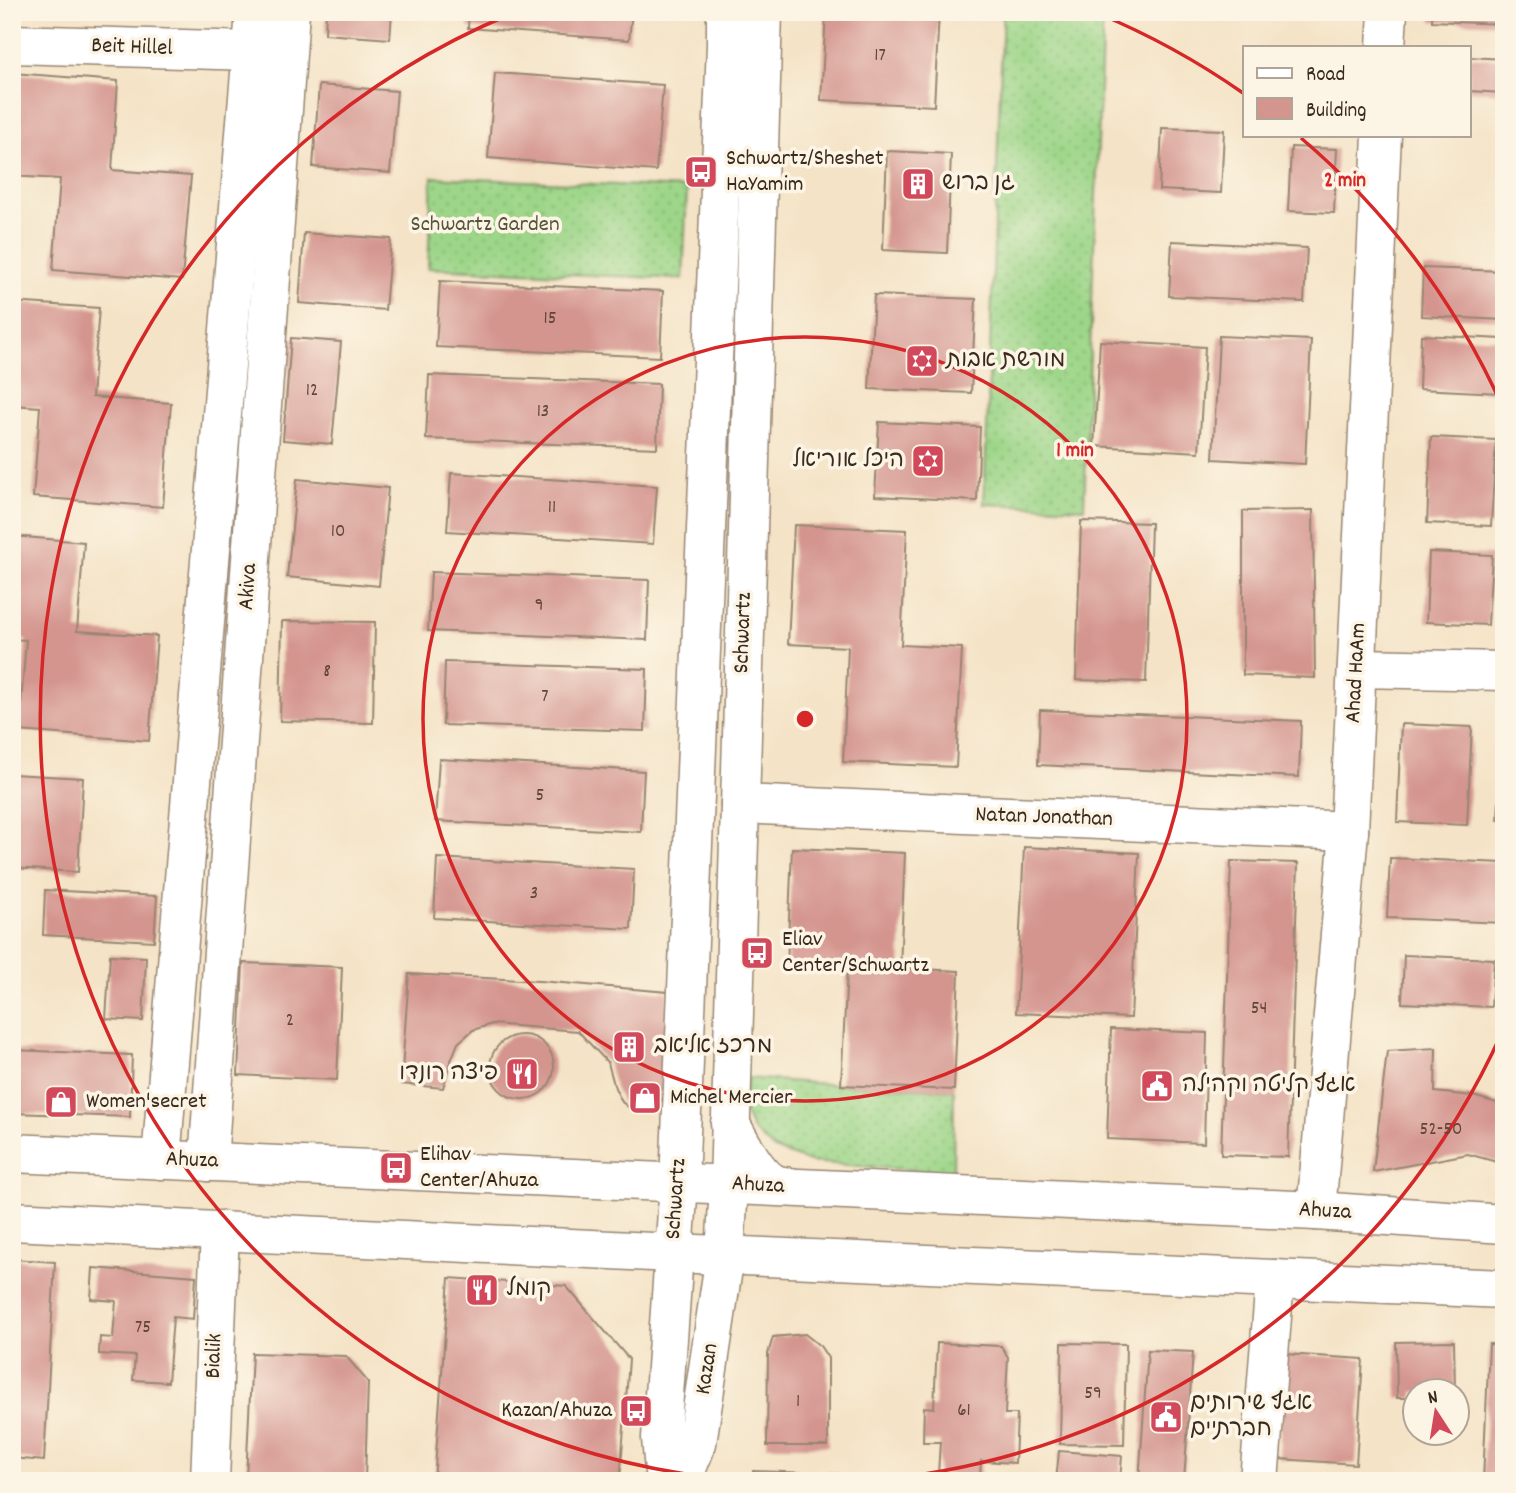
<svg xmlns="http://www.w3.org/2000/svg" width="1516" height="1493" font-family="Dekko,'Playpen Sans Hebrew',sans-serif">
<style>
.grass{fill:url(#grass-dots);stroke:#6c8054;stroke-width:2}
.building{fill:#d4958f}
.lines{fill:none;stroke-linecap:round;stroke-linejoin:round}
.minor-casing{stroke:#988672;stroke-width:41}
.major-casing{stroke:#988672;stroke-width:41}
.minor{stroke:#fff;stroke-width:38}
.major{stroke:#fff;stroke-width:38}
.ring{fill:none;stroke:#d62828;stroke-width:3.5}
.labels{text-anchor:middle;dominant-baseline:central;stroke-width:7;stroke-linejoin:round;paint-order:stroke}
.number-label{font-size:19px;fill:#61453a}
.street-label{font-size:23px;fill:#3b2a1e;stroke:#fcf5e5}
.poi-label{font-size:23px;fill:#3b2a1e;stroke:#fcf5e5;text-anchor:start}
.park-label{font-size:23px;fill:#545539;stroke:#fcf5e5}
.centre{fill:#d62828;stroke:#fcf5e5;stroke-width:3.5}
.ring-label{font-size:21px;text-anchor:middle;font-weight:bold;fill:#d62828;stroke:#fcf5e5;stroke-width:7;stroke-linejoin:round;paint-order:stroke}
</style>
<defs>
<pattern id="grass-dots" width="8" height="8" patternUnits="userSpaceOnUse" patternTransform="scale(1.75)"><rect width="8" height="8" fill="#9dd689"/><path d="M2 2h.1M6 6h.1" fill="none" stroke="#88b876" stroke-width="1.8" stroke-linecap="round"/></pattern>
</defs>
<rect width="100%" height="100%" fill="#fcf5e5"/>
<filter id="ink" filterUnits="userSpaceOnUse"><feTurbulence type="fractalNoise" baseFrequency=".0143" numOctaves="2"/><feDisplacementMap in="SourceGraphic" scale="14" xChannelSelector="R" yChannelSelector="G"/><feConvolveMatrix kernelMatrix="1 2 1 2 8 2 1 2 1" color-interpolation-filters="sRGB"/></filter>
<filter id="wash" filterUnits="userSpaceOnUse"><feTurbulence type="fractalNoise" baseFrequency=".00686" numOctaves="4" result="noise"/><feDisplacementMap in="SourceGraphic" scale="28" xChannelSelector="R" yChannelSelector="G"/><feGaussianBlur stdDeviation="1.57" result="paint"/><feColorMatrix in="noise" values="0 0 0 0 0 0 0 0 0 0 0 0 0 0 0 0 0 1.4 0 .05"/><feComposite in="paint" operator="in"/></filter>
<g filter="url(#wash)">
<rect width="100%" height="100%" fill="#f4e3c6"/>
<g class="grass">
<path d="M1003,12H1103L1084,508L984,504Z"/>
<path d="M432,177L687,188L683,279L428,268Z"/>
<path d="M748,1078L841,1085L954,1090L953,1173L809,1162L774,1149L753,1131L742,1107Z"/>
</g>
<g id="blocks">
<g class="building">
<path d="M326,12H392L390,39L325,34Z"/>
<path d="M469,12H632L629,40L468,28Z"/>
<path d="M826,12H939L934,106L821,100Z"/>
<path d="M1432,12H1501L1500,24L1432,21Z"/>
<path d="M1469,57L1504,59V93L1469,91Z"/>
<path d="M12,73L118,81L112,170L191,176L182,280L53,270L60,179L12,176Z"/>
<path d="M495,73L663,85L656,171L488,158Z"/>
<path d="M319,85L397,91L390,173L313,167Z"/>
<path d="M1162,128L1224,130L1221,193L1159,190Z"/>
<path d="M1291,147L1337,149L1334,213L1288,211Z"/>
<path d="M887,151L951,154L947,253L883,250Z"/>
<path d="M304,233L391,239L385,310L299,303Z"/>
<path d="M1172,241L1307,248L1304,302L1169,296Z"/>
<path d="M1423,268L1504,271V320L1421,316Z"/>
<path d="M440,281L663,291L660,357L436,347Z"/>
<path d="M874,295L976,299L971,393L869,389Z"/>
<path d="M12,302L99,308L92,397L171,403L163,507L33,497L40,407L12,405Z"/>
<path d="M1421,335L1503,339L1500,393L1419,389Z"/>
<path d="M1219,336L1311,340L1305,464L1213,459Z"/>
<path d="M291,338L341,342L332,444L283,440Z"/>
<path d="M1100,341L1205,347L1199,452L1094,446Z"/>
<path d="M429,375L659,384L657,448L426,439Z"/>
<path d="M879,422L980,427L977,501L875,496Z"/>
<path d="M1431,437L1496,440L1491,526L1427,523Z"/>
<path d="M451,473L657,486L653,544L447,531Z"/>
<path d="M297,479L388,488L379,586L287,577Z"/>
<path d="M1313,510L1315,678L1243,675V511Z"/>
<path d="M1081,521L1151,523L1146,682L1076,680Z"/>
<path d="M794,525L907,530L901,645L962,648L956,767L843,762L848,647L788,644Z"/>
<path d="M12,536L84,542L77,631L157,636L149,741L19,731L26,640L12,639Z"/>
<path d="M1429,552L1492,555L1488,625L1426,622Z"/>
<path d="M431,572L649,580L647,640L428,631Z"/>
<path d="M282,621L375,622L373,723L280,721Z"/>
<path d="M445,662L647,669L645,731L443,725Z"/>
<path d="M1040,710L1301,721L1299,777L1038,765Z"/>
<path d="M1401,724L1472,727L1467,825L1397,822Z"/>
<path d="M1502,743H1504V821L1498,820Z"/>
<path d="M439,759L644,771L641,832L435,821Z"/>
<path d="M12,774L83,778L78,872L12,868Z"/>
<path d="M1024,847L1139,853L1131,1018L1016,1013Z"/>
<path d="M792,848L905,853L900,968L959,971L954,1090L841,1085L847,970L787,967Z"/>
<path d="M437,858L634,869L631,929L434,918Z"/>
<path d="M1390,858L1504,863V923L1387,918Z"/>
<path d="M1231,861L1298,863L1288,1157L1221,1155Z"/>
<path d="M45,890L157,896L154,941L43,935Z"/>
<path d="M110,955L146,957L143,1021L106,1019Z"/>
<path d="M1404,955L1494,959L1491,1007L1402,1003Z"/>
<path d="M243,963L342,967L337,1080L238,1075Z"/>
<path d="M409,974L539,981L668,992L664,1098L653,1107L643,1112L631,1109L622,1102L615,1088L608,1063L578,1031L492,1024L473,1030L458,1043L450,1063L443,1088L401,1084Z"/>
<path d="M1111,1029L1207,1033L1204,1143L1107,1139Z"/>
<circle cx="522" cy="1067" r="32"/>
<path d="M1436,1048L1435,1092L1473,1096L1504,1105V1164L1468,1154L1373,1172L1387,1051Z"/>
<path d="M12,1050L132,1055L130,1117L12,1113Z"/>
<path d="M12,1259L55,1262L44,1461L12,1458Z"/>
<path d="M93,1268L196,1276L193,1319L173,1317L168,1382L133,1380L135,1356L99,1354L100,1337L113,1338L116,1301L91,1299Z"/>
<path d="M449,1278L566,1286L629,1359L620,1481H434Z"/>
<path d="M805,1334L820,1346L828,1358V1446H767L768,1354L773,1337Z"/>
<path d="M1454,1341L1455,1392H1414V1398H1397L1396,1342Z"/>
<path d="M937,1343L1001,1346L1008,1357L1005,1414H1017L1015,1463L981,1461L980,1476L938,1474L940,1442H923L924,1407L934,1408Z"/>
<path d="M1062,1343L1126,1344L1124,1445L1060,1444Z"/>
<path d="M1489,1344L1504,1345V1481H1483Z"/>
<path d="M1148,1350L1193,1352L1184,1481H1139Z"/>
<path d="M252,1353L346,1356L368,1382L365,1481H313L246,1478Z"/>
<path d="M1285,1354L1363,1359L1356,1464L1279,1459Z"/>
<path d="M1059,1451L1122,1456L1120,1481H1056Z"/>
<path d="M753,1471L841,1474V1481H753Z"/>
</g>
</g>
</g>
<g filter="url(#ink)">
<use href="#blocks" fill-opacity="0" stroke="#988672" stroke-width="2"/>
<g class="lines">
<defs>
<g id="minor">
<path d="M12,44L252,51"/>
<path d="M1386,47L1388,12"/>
<path d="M1357,668L1504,671"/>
<path d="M740,804L1349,831"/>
<path d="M161,1160L255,12"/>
<path d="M208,1162L290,12"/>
<path d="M1316,1211L1349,831L1382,135"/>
<path d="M210,1481L220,1230"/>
<path d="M665,1481L661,1438L679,1183L726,45V12"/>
<path d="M682,1481L697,1443L725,1255L729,1185L763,12"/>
<path d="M1259,1481L1275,1279"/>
</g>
<g id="major">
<path d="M730,1123C739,1140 759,1179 778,1185C782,1186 786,1186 790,1187"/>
<path d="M12,1153L1316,1211L1504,1224"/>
<path d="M12,1221L673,1253L1504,1289"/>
</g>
</defs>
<use href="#minor" class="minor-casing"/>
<use href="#major" class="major-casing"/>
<use href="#minor" class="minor"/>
<use href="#major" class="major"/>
</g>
</g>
<g class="ring">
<circle cx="805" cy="719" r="382"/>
<path d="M1503 1030A764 764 0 0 1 865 1481M745 1481A764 764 0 0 1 513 13M1097 13A764 764 0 0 1 1243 93M1301 138A764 764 0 0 1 1503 408"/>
</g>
<defs>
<symbol id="bus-square" viewBox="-11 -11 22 22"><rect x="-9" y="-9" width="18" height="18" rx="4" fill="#d1495b" stroke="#fcf5e5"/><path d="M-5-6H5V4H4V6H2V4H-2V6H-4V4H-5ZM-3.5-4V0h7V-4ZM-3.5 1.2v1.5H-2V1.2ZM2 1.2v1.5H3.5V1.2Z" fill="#fff"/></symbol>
<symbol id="building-square" viewBox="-11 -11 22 22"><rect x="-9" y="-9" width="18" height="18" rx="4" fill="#d1495b" stroke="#fcf5e5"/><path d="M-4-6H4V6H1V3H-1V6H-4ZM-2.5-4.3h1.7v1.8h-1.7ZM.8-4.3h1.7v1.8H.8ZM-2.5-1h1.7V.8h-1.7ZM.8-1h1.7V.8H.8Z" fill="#fff"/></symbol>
<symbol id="synagogue-square" viewBox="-11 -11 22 22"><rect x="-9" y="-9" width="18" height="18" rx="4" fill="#d1495b" stroke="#fcf5e5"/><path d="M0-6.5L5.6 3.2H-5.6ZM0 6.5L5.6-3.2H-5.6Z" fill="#fff"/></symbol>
<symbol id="restaurant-square" viewBox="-11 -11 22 22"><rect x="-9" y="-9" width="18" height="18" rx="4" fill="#d1495b" stroke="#fcf5e5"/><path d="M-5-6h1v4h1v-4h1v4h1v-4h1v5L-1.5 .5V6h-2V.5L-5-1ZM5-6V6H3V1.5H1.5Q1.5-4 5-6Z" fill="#fff"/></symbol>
<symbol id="civic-square" viewBox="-11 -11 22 22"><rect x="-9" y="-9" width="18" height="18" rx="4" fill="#d1495b" stroke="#fcf5e5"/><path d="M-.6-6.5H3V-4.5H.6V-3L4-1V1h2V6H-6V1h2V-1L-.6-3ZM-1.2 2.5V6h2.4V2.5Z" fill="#fff"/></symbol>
<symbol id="shop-square" viewBox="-11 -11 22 22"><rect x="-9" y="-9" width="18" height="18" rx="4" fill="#d1495b" stroke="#fcf5e5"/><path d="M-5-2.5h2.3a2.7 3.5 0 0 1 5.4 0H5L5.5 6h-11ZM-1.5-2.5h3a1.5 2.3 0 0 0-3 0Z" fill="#fff"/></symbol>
</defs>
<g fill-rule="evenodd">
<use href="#bus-square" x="682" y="153" width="38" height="38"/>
<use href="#building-square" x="899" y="165" width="38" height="38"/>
<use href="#synagogue-square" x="903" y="342" width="38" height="38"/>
<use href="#synagogue-square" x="909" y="442" width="38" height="38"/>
<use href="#bus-square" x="738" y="934" width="38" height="38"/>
<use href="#building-square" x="610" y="1028" width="38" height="38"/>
<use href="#restaurant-square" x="503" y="1055" width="38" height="38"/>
<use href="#civic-square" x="1138" y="1067" width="38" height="38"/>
<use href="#shop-square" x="626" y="1079" width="38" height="38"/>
<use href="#shop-square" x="42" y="1083" width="38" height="38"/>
<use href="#bus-square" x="377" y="1149" width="38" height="38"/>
<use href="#restaurant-square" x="463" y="1271" width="38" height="38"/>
<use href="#bus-square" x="617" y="1392" width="38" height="38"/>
<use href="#civic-square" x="1147" y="1398" width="38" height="38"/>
</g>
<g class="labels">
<g class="number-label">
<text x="880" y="56">17</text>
<text x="550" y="319">15</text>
<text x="312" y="391">12</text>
<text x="543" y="412">13</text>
<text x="552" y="508">11</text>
<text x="338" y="532">10</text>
<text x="539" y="606">9</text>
<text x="327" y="672">8</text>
<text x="545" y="697">7</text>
<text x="540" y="796">5</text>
<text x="534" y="894">3</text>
<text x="1259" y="1009">54</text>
<text x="290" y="1021">2</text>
<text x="1441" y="1130">52-50</text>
<text x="143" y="1328">75</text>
<text x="1093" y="1394">59</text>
<text x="798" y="1402">1</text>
<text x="964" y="1411">61</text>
</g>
<g class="street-label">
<text transform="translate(132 48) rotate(2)">Beit Hillel</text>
<text transform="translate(249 587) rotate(-86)">Akiva</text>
<text transform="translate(744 633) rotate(-88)">Schwartz</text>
<text transform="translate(1357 673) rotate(-87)">Ahad HaAm</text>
<text transform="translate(1044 818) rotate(2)">Natan Jonathan</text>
<text transform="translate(192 1161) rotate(2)">Ahuza</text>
<text transform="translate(758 1186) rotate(3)">Ahuza</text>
<text transform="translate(677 1199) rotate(-86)">Schwartz</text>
<text transform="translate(1325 1212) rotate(3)">Ahuza</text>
<text transform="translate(215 1356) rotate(-88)">Bialik</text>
<text transform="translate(708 1369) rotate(-81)">Kazan</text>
</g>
<g class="poi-label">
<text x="726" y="159">Schwartz/Sheshet<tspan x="726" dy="26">HaYamim</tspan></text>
<text x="942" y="184">גן ברוש</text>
<text x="946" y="361">מורשת אבות</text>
<text x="904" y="461" text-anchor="end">היכל אוריאל</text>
<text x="782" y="940">Eliav<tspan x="782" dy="26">Center/Schwartz</tspan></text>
<text x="654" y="1047">מרכז אליאב</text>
<text x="498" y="1074" text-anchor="end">פיצה רונדו</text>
<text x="1182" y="1086">אגף קליטה וקהילה</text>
<text x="670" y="1098">Michel Mercier</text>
<text x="86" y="1102">Women'secret</text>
<text x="420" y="1155">Elihav<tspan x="420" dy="26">Center/Ahuza</tspan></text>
<text x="506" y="1290">קומל</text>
<text x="1190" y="1404">אגף שירותים<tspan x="1190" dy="26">חברתיים</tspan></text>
<text x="612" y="1411" text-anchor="end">Kazan/Ahuza</text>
</g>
<g class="park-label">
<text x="485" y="225">Schwartz Garden</text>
</g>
</g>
<circle cx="805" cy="719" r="10" class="centre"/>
<g class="ring-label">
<text x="1345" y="186">2 min</text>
<text x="1075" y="456">1 min</text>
</g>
<rect width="1516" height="1493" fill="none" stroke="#fcf5e5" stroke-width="42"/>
<rect x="1243" y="46" width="228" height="91" fill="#fcf5e5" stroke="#afa495" stroke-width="2"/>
<rect x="1257" y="68" width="35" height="10" fill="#ffffff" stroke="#afa495" stroke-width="2"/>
<text x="1306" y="80" font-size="21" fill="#3b2a1e">Road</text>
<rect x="1257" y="98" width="35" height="21" fill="#d4958f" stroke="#afa495" stroke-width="2"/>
<text x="1306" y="116" font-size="21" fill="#3b2a1e">Building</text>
<g transform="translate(1436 1412) rotate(348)"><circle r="33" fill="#fcf5e5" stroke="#afa495" stroke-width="2"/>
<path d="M0-5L12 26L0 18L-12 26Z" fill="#d1495b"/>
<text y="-10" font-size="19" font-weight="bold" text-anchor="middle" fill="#3b2a1e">N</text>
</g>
</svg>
